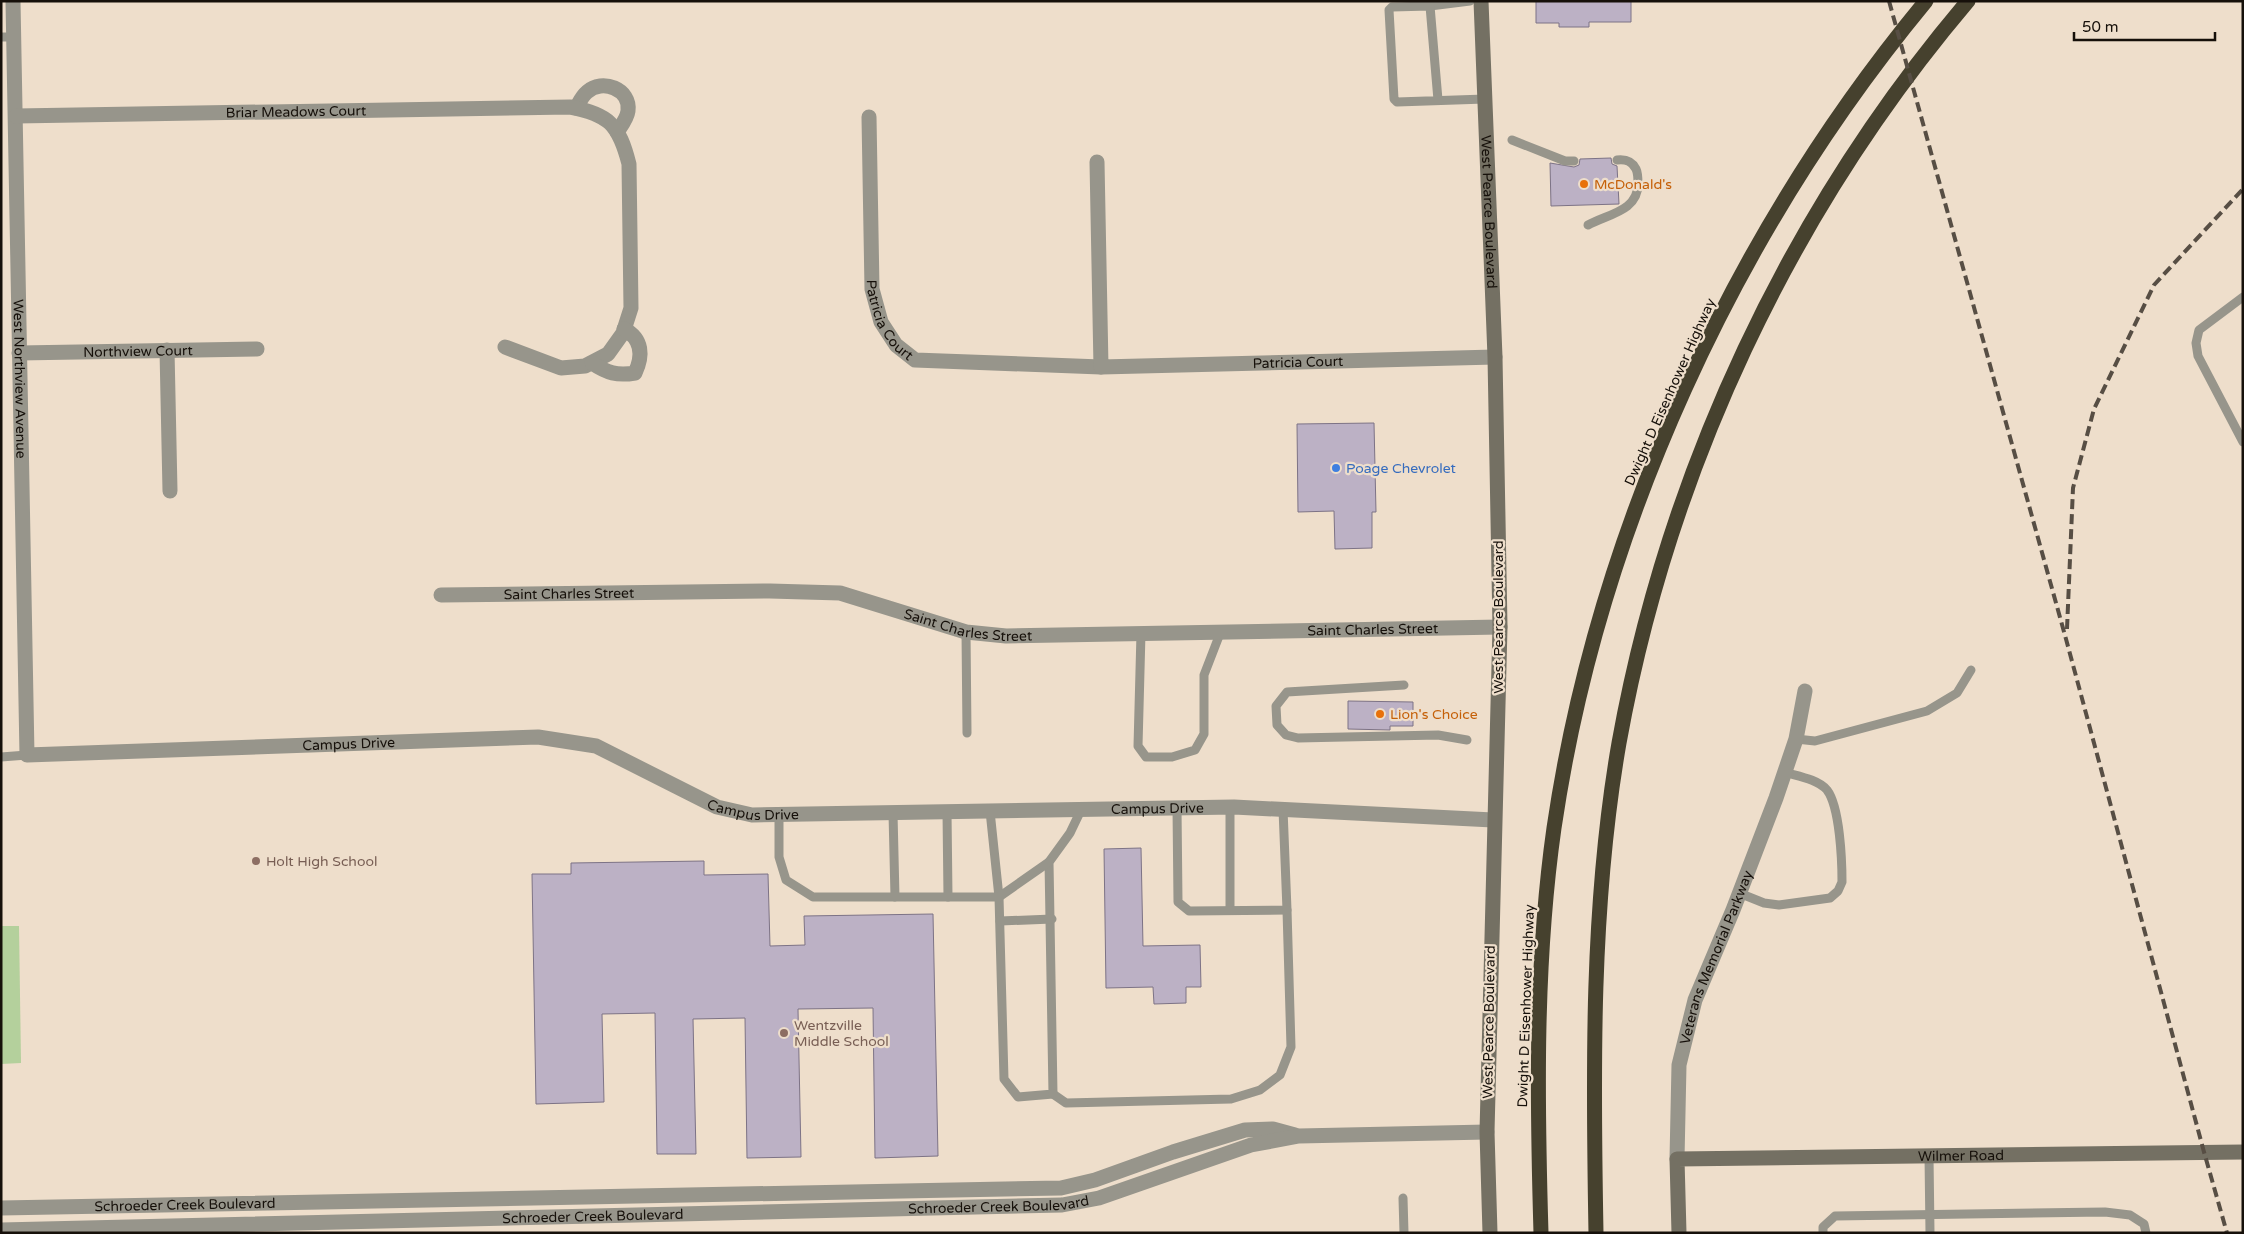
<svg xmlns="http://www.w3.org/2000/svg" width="2244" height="1234" font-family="'Varela Round',sans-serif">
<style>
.green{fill:#b4d09c}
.building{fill:#bcb1c5;stroke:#7d7386}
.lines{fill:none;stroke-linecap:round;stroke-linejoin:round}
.lane{stroke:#97958b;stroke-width:9}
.street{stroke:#97958b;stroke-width:15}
.secondary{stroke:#747063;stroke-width:15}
.highway{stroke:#46412e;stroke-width:15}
.rail{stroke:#574e44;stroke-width:4;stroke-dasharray:10 5;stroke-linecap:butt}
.food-dot{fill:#e8710a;stroke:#eedecb;stroke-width:2}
.shop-dot{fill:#3f7fe0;stroke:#eedecb;stroke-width:2}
.education-dot{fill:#8d6e63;stroke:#eedecb;stroke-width:2}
.labels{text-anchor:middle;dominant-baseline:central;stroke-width:4.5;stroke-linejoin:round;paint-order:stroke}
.street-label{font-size:14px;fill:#16100a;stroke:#eedecb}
.food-label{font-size:14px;fill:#c56008;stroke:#eedecb;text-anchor:start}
.shop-label{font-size:14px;fill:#366cbe;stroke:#eedecb;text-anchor:start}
.education-label{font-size:14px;fill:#785e54;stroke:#eedecb;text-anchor:start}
</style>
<rect width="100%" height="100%" fill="#eedecb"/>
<path class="green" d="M1,926H19L21,1063L1,1064Z"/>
<g class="building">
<path d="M1536,1H1631V22H1589V27H1559V23H1536Z"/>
<path d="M1611,158L1612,164L1617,166L1619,204L1551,206L1550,163L1574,167L1579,165L1580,159Z"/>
<path d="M1374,423L1376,512H1372V548L1335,549L1334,511L1298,512L1297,424Z"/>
<path d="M1348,701L1413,702V726H1390V730L1348,729Z"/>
<path d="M1141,848L1143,946L1200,945L1201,987H1186V1003L1154,1004L1153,987L1106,988L1104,849Z"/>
<path d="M704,861V875L768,874L770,946L805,945L804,916L933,914L938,1156L875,1158L873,1008L798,1009L801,1157L747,1158L745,1018L693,1019L696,1154H657L655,1013L602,1014L604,1102L536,1104L532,874H571V863Z"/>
</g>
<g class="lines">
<g class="lane">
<path d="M1430,6L1470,1"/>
<path d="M1,37H14"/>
<path d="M1438,100L1430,6L1392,7L1389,10L1394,99L1397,102L1485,99"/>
<path d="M1512,140L1565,161H1574"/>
<path d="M1588,225C1608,214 1638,211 1638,184C1638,180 1638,173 1636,169C1632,161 1626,159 1617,160"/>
<path d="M2243,297L2199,330L2196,343L2198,356L2243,442"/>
<path d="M966,632L967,733"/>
<path d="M1141,633L1138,746L1146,757H1172L1195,750L1204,734V675L1221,631"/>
<path d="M1404,685L1287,692L1276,706L1277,725L1286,735L1298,738L1438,735L1467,740"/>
<path d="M1796,739L1815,741L1927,711L1957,693L1971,670"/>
<path d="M1,757L27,755"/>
<path d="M1230,807V910"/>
<path d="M1177,808L1178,902L1189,911L1287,910L1283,809"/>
<path d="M990,811L999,897L1004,1079L1018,1097L1053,1094L1049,862L1070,833L1081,810"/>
<path d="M947,812L948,897"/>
<path d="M893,813L895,897"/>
<path d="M779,815V857L786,880L813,897H999L1049,862"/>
<path d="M1739,893L1764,903L1779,905L1830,898L1838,891L1842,882C1842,861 1840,807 1827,790C1818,779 1797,776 1784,772"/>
<path d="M1000,921L1052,919"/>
<path d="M1053,1094L1066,1103L1231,1099L1260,1090L1280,1075L1291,1047L1287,910"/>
<path d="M1929,1156L1930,1233"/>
<path d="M1403,1198L1404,1233"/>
<path d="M1823,1233V1227L1835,1216L2105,1212L2130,1215L2144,1224L2146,1233"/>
</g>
<g class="street">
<path id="s1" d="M13,1L27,755L538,737L596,746L717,807L752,815L1234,807L1493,820"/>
<path d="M576,108C579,103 582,96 587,92C602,78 631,89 628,111C627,119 621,126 617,132"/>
<path id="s2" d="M16,116L570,107C609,114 619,125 629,164L631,308L623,333L608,354L585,366L561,368L505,347"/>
<path id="s3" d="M869,117L872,289L881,322L896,345L915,360L1101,367"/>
<path id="s4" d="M1097,162L1101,367L1495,357"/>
<path d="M167,350L170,491"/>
<path id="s5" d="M19,353L257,349"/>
<path d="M592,363C607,373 617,376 635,373C643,356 643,339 624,329"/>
<path id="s6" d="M441,595L770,591L840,593L966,632L1006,636L1500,627"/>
<path id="s7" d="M1677,1159L1679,1065L1695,1000L1733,910L1776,798L1796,739L1805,691"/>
<path id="s8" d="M1,1208L1061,1188L1095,1180L1173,1152L1245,1130L1273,1129L1295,1135"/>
<path id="s9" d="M1,1230L1062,1205L1099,1198L1251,1145L1299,1136L1487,1132"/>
</g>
<g class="secondary">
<path id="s10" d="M1481,1L1495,357L1500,627L1487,1132L1490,1233"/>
<path id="s11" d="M1679,1233L1677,1159L2243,1152"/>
</g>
<g class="highway">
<path d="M1541,1233C1537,1098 1535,962 1554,828C1598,529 1734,233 1926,1"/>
<path d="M1596,1233C1593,1070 1591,904 1619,743C1668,471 1789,212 1968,1"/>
</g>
<g class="rail">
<path d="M1889,1L2066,639L2204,1152L2227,1233"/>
<path d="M2067,629L2073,488L2094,409L2154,285L2243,189"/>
</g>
</g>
<g class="food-dot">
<circle cx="1584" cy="184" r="5"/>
<circle cx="1380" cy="714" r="5"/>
</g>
<circle class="shop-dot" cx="1336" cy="468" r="5"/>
<g class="education-dot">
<circle cx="256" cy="861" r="5"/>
<circle cx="784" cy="1033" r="5"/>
</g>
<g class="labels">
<g class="street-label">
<text stroke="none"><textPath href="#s2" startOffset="280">Briar Meadows Court</textPath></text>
<text stroke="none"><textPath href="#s10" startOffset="211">West Pearce Boulevard</textPath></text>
<text stroke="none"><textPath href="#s3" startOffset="208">Patricia Court</textPath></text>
<text stroke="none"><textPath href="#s5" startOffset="119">Northview Court</textPath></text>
<text stroke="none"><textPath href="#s4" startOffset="402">Patricia Court</textPath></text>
<text stroke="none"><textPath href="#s1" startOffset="378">West Northview Avenue</textPath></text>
<text transform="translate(1670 392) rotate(-66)">Dwight D Eisenhower Highway</text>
<text stroke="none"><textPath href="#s6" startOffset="128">Saint Charles Street</textPath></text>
<text transform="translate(1498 617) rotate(-90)">West Pearce Boulevard</text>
<text stroke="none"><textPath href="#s6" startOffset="532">Saint Charles Street</textPath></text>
<text stroke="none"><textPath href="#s6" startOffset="938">Saint Charles Street</textPath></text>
<text stroke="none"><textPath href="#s1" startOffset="1076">Campus Drive</textPath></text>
<text stroke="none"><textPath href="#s1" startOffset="1496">Campus Drive</textPath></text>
<text stroke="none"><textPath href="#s1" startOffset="1901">Campus Drive</textPath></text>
<text stroke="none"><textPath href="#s7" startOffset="208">Veterans Memorial Parkway</textPath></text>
<text transform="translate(1526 1006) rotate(-88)">Dwight D Eisenhower Highway</text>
<text transform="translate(1489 1022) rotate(-89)">West Pearce Boulevard</text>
<text stroke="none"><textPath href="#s11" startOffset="358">Wilmer Road</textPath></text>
<text stroke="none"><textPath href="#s8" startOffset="184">Schroeder Creek Boulevard</textPath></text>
<text stroke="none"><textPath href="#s9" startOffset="998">Schroeder Creek Boulevard</textPath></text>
<text stroke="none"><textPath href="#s9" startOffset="592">Schroeder Creek Boulevard</textPath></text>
</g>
<g class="food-label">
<text x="1594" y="184">McDonald's</text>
<text x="1390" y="714">Lion's Choice</text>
</g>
<g class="shop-label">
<text x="1346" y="468">Poage Chevrolet</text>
</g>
<g class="education-label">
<text x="266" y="861">Holt High School</text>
<text x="794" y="1025">Wentzville<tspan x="794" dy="16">Middle School</tspan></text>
</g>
</g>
<rect width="2244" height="1234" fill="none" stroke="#16100a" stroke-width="5"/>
<path d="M2074 32v8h141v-8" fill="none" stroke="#16100a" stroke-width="2.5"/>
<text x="2082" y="32" font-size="15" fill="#16100a" stroke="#eedecb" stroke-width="4" paint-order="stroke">50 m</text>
</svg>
